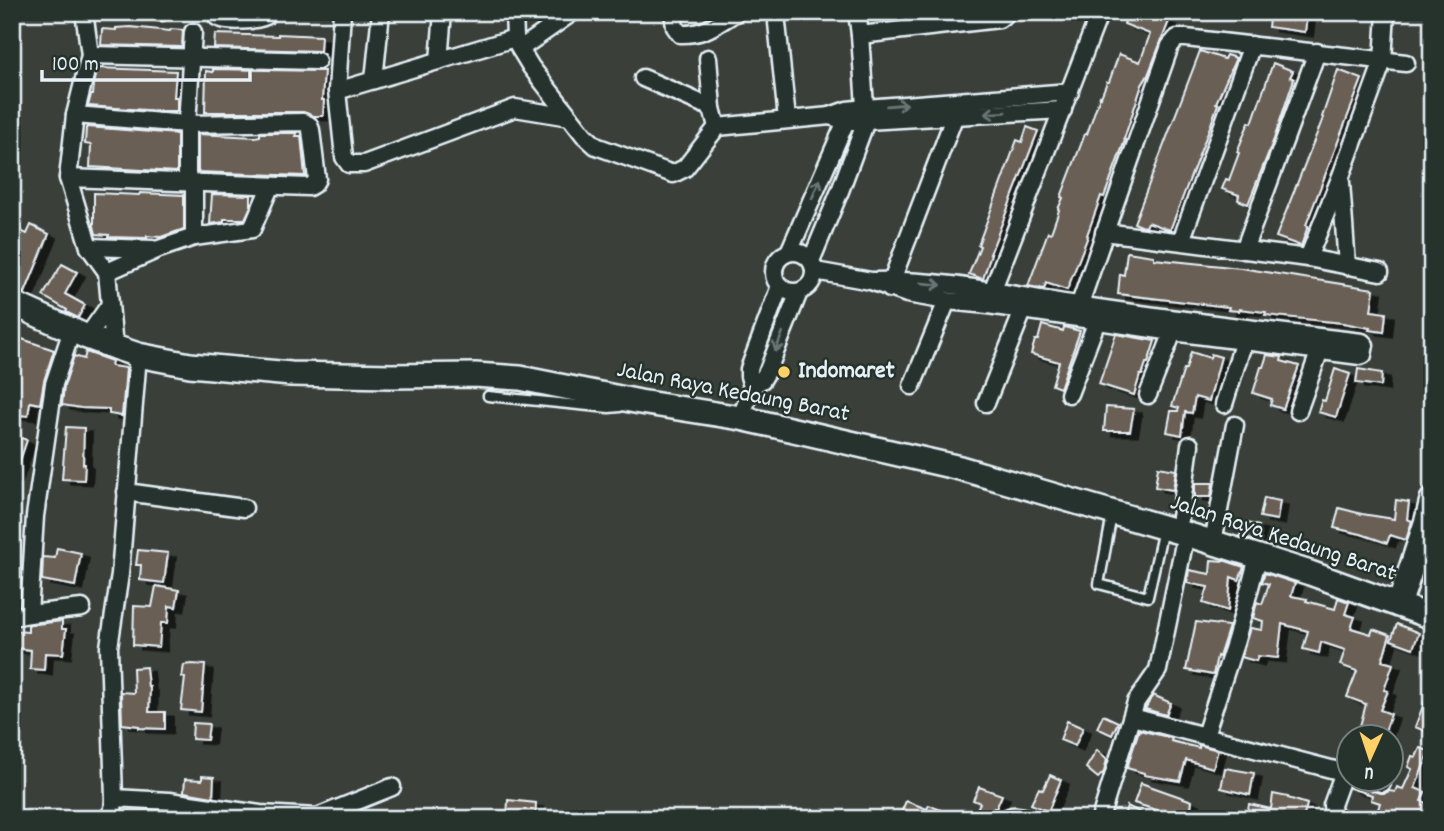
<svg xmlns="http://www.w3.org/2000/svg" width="1444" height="831" font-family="Dekko,sans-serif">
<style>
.building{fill:#6a5f54;stroke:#e8f1f8;stroke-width:2;filter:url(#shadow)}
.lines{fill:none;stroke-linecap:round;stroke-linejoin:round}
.lane-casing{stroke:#e8f1f8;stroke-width:13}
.street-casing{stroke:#e8f1f8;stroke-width:21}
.secondary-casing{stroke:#e8f1f8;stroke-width:28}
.lane{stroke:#26332d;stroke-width:8}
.street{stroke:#26332d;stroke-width:16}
.secondary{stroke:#26332d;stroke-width:23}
.oneway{stroke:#6a7674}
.poi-dot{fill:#ffd166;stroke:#26332d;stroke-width:2.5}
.labels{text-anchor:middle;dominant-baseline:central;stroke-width:5;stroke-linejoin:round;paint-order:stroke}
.poi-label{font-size:24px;font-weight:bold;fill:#e8f1f8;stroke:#26332d;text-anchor:start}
.street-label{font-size:24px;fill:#e8f1f8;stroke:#26332d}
</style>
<defs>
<filter id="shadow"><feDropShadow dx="8" dy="4.5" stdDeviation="0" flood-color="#0009"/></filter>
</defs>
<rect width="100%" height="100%" fill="#3a4039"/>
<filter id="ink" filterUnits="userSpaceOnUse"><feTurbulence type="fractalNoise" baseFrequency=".0143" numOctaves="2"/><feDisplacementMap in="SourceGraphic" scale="14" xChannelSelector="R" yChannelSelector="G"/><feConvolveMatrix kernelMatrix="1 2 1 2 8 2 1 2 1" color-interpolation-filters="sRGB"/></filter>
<g filter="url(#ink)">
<g class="building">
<path d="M1128,12H1145L1169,21L1148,75L1142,85L1124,139L1125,140L1104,197L1101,196L1091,224L1087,235L1088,236L1067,290L1046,283L1044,289L1028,286L1048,232L1051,233L1059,210L1058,209L1063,198L1061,197L1085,134H1087L1100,96L1101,97L1107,82H1109L1119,54L1140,62L1150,34L1124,24Z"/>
<path d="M1270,12L1307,16L1305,32L1268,27Z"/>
<path d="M130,27L170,31L171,29L183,30L182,47L101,45L102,29L116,30V28Z"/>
<path d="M215,34L278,36V34L321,36L320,51L214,48Z"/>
<path d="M1200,51L1224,59L1226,55L1236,58L1216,103L1218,104L1211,124L1170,230L1148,222L1146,227L1141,226L1134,223Z"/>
<path d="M1273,63L1293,71L1290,77L1294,79L1274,139L1248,204L1238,200L1239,195L1222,189L1226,179L1229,180L1239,153L1237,152L1249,122L1252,123Z"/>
<path d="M98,68L176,71L174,97H177V111H160L88,106L91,95H93L94,84Z"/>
<path d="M213,69L324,71L322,100H324L323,116H314L303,112H205L206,71L213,72Z"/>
<path d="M1338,70L1362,79L1306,225L1308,226L1301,246L1276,237L1323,118L1322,117Z"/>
<path d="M87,127L177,134V172L90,167L91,145L85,144L86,128Z"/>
<path d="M1027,127L1038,131L990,254H991L983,279L980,278L969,274L980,246L978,245L1017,140L1022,142Z"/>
<path d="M260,133H297L296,136H301L305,176L198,172V134L255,137L260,136Z"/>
<path d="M94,193L139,195L140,193L184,195V229L161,237L147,236V238L108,237L109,235L96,234L94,226Z"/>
<path d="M212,194L251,195V206L245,219H224V222L210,224Z"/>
<path d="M31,225L49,234L25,293L12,289V227L27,234Z"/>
<path d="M1127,252L1154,256V259L1241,268L1374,289L1371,311L1386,313L1384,332L1369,330L1370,328L1343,323L1265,315L1266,312L1239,309V311L1228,310L1229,307L1118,294L1120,274L1124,275Z"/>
<path d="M62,264L77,272L65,294L85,305L78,318L66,312L67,310L43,296Z"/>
<path d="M1042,325L1063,331L1064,327L1080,331L1060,388L1052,385L1059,362L1031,354L1035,340H1038Z"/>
<path d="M1116,334L1155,341L1148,363H1146L1142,375H1140L1134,395L1099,384Z"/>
<path d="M12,338L21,341L22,339L54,350L44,381L40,404L30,402L28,416L12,414Z"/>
<path d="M86,352L112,361L111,366L126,368L122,416L109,414V409L81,408L62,405L64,386L74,356L84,359Z"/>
<path d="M1191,352L1210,358L1211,354L1221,357L1209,401L1195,397L1192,413L1185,412L1182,435L1167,432L1171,411H1178L1179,408L1172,406L1184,369H1186Z"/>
<path d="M1267,355L1282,357L1281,361L1299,366L1283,409L1270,405L1272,399L1253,393L1261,367H1263Z"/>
<path d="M1335,369L1350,374L1336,417L1318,412L1322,400L1325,401Z"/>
<path d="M1358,369L1382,373L1381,386L1356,383Z"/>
<path d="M1106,407L1134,409L1130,431H1104Z"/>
<path d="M66,427L84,428L83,464H85L84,480L62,479Z"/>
<path d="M12,435L27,440L14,478H12Z"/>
<path d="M1158,467L1176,470L1173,490L1155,487Z"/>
<path d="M1195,483H1213L1211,497H1195Z"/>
<path d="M1264,498L1280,501L1277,520L1260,517Z"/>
<path d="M1396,500L1409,502L1407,519L1412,521L1406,540L1390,535L1387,543L1361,534L1334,528L1339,508L1362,514L1394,519Z"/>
<path d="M1244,522L1259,526L1255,541L1240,536Z"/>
<path d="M57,548L81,553L75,586L42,580L43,557L55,558Z"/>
<path d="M138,550L168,553L164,583L140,580L141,565H136Z"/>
<path d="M1211,560L1226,561L1244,567L1239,580L1231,577L1228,611L1203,603L1208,587L1187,583L1189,570L1210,574Z"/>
<path d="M1265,573L1295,583L1291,596L1307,599L1306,601L1335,609L1338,598L1349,602L1345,614L1355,617L1351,628L1371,634L1373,629L1390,635L1382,661L1393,664L1384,690L1388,691L1380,710L1391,714L1383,737H1357L1366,704L1347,697L1357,671L1340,665L1345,650L1321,642L1319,653L1303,649L1308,631L1282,624L1278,658L1258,656L1256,661L1241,657L1250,628L1262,630L1263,621L1253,618L1257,602L1262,604L1269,584L1262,582Z"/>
<path d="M156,586L179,590L176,607L169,606L168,623H161L159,647L133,645L134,606L152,607Z"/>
<path d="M62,621V629H66L63,654L45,653L44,670L30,669L31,650L13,648L15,631L28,632V625Z"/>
<path d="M1196,622L1229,626L1219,657L1217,656L1213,675L1186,670Z"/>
<path d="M1397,624L1419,633L1413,648L1391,640Z"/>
<path d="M192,664L205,665L201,712L181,710L185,678L182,677L184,665Z"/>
<path d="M146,667L148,687H150L149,712H165V729L139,728V726L122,724L121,692L134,693L133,668Z"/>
<path d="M1431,685H1432V734L1415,727Z"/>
<path d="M1153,695L1171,703L1166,715L1145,709Z"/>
<path d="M1103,715L1118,722L1112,735L1097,728Z"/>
<path d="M1067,721L1083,728L1075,746L1060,740Z"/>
<path d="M193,723L209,724L207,740L192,739Z"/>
<path d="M1139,730L1172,738L1171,741L1199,748V745L1218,750L1213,768L1186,760L1180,781L1144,775V773L1127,768Z"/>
<path d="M1420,748L1429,751L1415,788L1425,792L1421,801L1432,805V819H1375L1380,803L1371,800L1372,795L1350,788L1351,784L1357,782L1363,788L1380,793H1385L1389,791L1395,792L1397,787L1403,789L1412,769L1408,767L1412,756L1416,757Z"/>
<path d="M1097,750L1107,759L1104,772L1098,778L1086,768Z"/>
<path d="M1225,768L1254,773L1250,795L1221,788Z"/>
<path d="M1050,775L1061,780L1048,812L1031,804L1039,788L1043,790Z"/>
<path d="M202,776L214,777L213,797L184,792L185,779L202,780Z"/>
<path d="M1141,783L1192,801L1189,819H1174L1175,816L1134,803Z"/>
<path d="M979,787L1002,795L996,809L994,808L989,819H972L980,803L973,800Z"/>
<path d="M1273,794L1288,797V798L1307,804L1303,819H1246L1249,804L1271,809Z"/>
<path d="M508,800L536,803L535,819H507Z"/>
<path d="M906,801L927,809L929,805L943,811L941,815L949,819H911L900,815Z"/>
<path d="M1127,806L1154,819H1123Z"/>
</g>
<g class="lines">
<defs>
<g id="lane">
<path d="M488,396L609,408L620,407"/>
<path d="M1112,515L1099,584L1148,597L1163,529"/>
</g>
<g id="street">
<path d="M84,12L90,55L75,115L68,178L89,247L107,272L114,347"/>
<path d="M160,12H161"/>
<path d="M216,12L217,17C227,23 255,21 266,16L267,12"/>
<path d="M342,12L337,91L344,157L349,164H364L515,108L570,117"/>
<path d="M514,12L515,38L520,49L531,67L584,135L596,146L673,174L685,168L717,127L712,108L708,58"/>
<path d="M673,12L675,27L680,34C705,35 716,24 737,12"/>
<path d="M777,23L787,119"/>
<path d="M860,35L999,19L1008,12"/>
<path d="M520,49L573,12"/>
<path d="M90,55L317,61"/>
<path d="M439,61L443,12"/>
<path d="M643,78L712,108"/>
<path d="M374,80L381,12"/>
<path d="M337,91L515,38"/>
<path d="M830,116L846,121H866L1063,110"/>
<path d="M717,127L830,116L847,110L866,108L1070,92"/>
<path d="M68,178L309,187L314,184L317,179L311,130L309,125L303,122L187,124L75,115"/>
<path d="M187,182V124L193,32"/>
<path d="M1341,182L1347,266"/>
<path d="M1104,232L1308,258L1380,272"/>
<path d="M194,237V183"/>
<path d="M1181,241L1252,45"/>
<path d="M89,247L153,249"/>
<path d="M1244,250L1317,52"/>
<circle cx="794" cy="272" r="20"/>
<path d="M789,252L846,121L847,112"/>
<path d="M1308,258L1341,176L1383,61L1386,12"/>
<path d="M811,261L840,191L866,121L860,35L857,12"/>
<path d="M815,271L871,281L907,294L947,301L988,305L1173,332L1360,356L1363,355L1365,345L1362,342C1267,331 1172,319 1077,305C1010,295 940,278 871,281"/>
<path d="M107,272L159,249L194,237L252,229L270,187"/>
<path d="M890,289L892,280L955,115"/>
<path d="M989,299L1100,12"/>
<path d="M1076,315L1170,46L1177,38H1186L1406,63"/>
<path d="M87,337L109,306"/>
<path d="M752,386L749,376V369L780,286"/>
<path d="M912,386L947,301"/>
<path d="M1069,394L1097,321"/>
<path d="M1148,395L1173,332"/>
<path d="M986,403L1023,311"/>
<path d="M1224,404L1247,331"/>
<path d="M1298,411L1320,350"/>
<path d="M741,418L752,386L762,380L768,370L799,292"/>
<path d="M126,492L244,508"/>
<path d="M1178,532L1190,445"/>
<path d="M1213,542L1235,425"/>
<path d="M29,614L35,516L54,384L72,330"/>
<path d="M12,617L29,614L82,608"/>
<path d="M1132,717L1350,774"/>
<path d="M1205,735L1236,640L1258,557"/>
<path d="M1344,772L1332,805L1333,815L1344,819"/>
<path d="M1366,778L1382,783"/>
<path d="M114,798L169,801L260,814L317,817L392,787"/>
<path d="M107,819L113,810L114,798L109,647L120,574L138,355"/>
<path d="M1006,819C1013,813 1022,817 1031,819"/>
<path d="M1100,819L1136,702L1158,670L1186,534"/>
</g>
<g id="secondary">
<path d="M12,303L87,337L114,347L138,355L190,365L291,374L391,376L475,375L520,378L640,402L741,418L960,468L1186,534L1310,573L1432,617"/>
<path d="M1399,605L1427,520L1432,500"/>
</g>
</defs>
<use href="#lane" class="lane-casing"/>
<use href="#street" class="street-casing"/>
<use href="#secondary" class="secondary-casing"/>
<use href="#lane" class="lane"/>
<use href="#street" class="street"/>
<use href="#secondary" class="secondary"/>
</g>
<defs><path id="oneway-shaft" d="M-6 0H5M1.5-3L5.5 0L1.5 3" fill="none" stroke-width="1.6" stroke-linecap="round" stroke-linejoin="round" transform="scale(1.75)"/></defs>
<g class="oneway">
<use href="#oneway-shaft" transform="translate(897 105) rotate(-5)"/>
<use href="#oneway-shaft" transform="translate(995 113) rotate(177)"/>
<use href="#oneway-shaft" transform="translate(816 189) rotate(-67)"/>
<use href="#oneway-shaft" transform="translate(931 284) rotate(6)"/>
<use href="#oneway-shaft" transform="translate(779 342) rotate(111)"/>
</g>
</g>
<circle class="poi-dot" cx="784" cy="372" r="7"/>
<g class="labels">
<g class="poi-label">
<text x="798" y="372">Indomaret</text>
</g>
<g class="street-label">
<text transform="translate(733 393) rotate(11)">Jalan Raya Kedaung Barat</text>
<text transform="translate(1283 539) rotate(18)">Jalan Raya Kedaung Barat</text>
</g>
</g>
<rect width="1444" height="831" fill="none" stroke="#26332d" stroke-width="42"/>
<rect x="21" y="21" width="1402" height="789" fill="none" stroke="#e8f1f8" stroke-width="2.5" filter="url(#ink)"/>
<g transform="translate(1370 758) rotate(183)"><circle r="33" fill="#26332d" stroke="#747f7e" stroke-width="2"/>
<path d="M0-5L12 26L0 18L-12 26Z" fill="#ffd166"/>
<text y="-10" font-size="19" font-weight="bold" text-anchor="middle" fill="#e8f1f8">U</text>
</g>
<path d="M42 70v10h208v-10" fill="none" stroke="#e8f1f8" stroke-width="3.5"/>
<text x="52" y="70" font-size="21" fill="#e8f1f8" stroke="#26332d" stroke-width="5" paint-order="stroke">100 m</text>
</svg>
